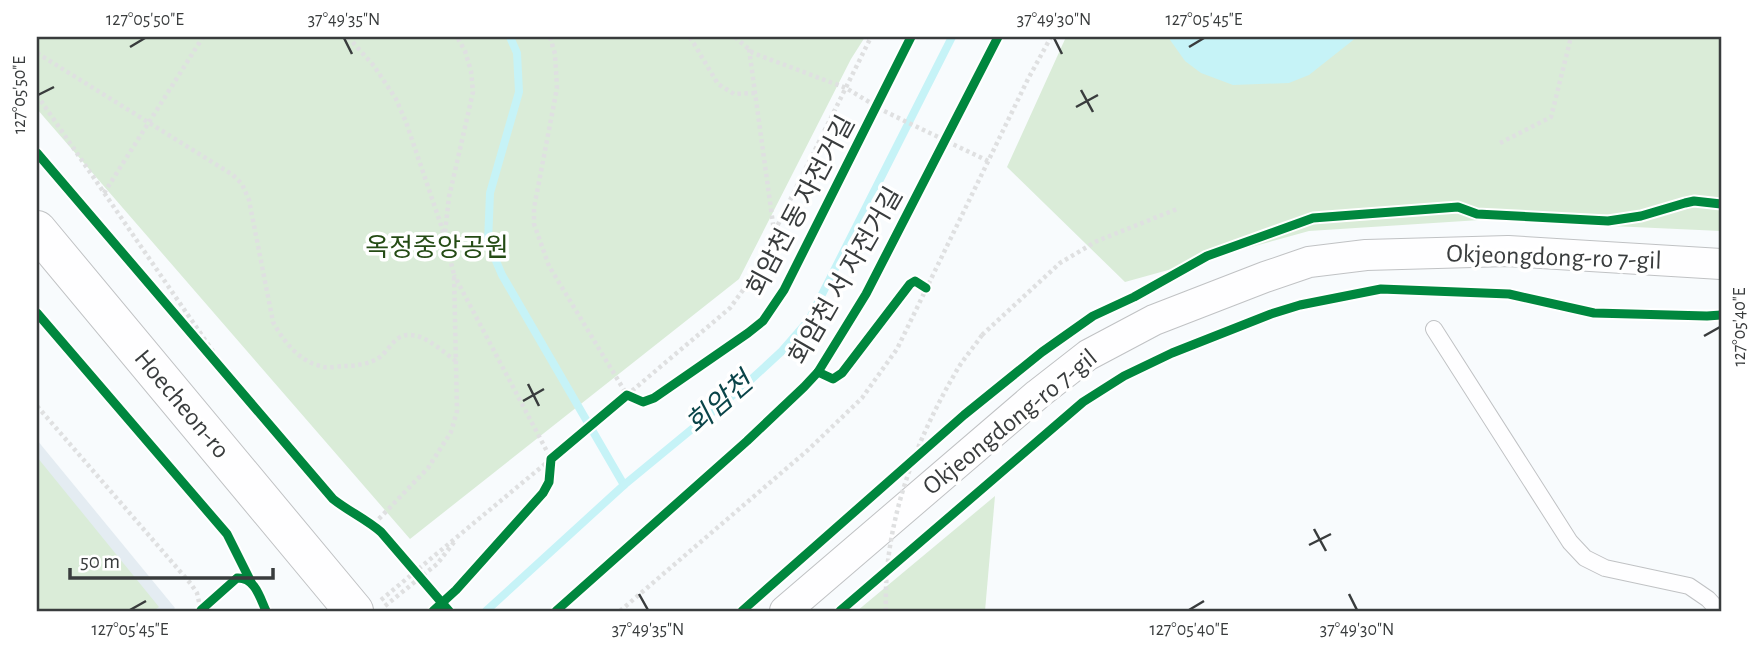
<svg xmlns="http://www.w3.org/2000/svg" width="1758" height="648" font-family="'Alegreya Sans','Noto Sans KR',sans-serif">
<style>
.built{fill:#e4ecf2}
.green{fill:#daecd8}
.water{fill:#c6f3f7}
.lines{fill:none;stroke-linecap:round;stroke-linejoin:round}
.stream{stroke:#c6f3f7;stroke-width:8}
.service-casing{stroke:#c0c2c4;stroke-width:18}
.minor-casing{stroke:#c0c2c4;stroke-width:32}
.secondary-casing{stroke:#c0c2c4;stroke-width:40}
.path{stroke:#dfe0e1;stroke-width:4.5;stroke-dasharray:3.5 3.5;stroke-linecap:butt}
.service{stroke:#fefeff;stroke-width:16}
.minor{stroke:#fefeff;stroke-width:30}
.secondary{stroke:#fefeff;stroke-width:38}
.path-bridge{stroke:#dfe0e1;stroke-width:4.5;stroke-dasharray:3.5 3.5;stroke-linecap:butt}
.cycleway-casing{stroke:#fff;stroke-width:13}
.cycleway{stroke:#00873e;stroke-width:9}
.ticks{fill:none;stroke:#393c3d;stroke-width:2.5}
.labels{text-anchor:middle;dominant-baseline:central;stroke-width:7;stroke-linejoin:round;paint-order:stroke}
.street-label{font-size:26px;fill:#393c3d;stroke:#fff}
.park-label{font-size:26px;fill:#244b14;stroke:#fff}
.water-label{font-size:28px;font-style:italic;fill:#0a4449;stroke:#fff}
.neatline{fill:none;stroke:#393c3d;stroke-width:2.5}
.ticks-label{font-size:18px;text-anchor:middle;fill:#393c3d}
</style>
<rect width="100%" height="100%" fill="#f8fbfd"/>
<path class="built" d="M37,440L175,608L172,611H37Z"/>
<g class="green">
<path d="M37,37H865L851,59L739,279L410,539L37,109Z"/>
<path d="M1066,37H1721V231L1480,220L1309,231L1125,282L1007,167Z"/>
<path d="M37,457L159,607L153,611H37Z"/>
<path d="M995,496L985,611H857Z"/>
</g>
<path class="water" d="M1168,37H1357L1309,75L1289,83L1233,85L1201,73L1185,61Z"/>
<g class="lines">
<g class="stream">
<path d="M510,37L517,53L519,92L490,193L488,242L502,275L624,485"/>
<path d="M486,611L624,485L743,387L782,351L809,320L952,37"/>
</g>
<defs>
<path id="service" d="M1434,329L1570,542L1585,558L1605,568L1689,586L1708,599L1719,611"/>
<path id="minor" d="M785,611L1038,394L1088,355L1154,320L1265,277L1309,262L1366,255L1508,251L1721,264"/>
<path id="secondary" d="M37,230L354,611"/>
</defs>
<use href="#service" class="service-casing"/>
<use href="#minor" class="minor-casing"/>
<use href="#secondary" class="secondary-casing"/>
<g class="path">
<path d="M348,37L374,66L396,99L406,122L441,225L454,274L457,411L451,432L428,468L373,525"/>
<path d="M550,37L555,54L557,88L534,208V224L549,266L627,395L730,308L751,279L871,37"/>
<path d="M690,37L718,84L734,94L755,93"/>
<path d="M735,37L753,53L846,88L884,111L988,161"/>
<path d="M749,49L774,231"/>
<path d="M37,53L233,175L242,184L249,200L273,322C284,342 299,362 324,367C330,368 339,366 345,366C355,366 368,364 377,359C389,352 394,334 410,335C426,335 443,352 456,361"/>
<path d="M37,95L236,385"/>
<path d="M1500,143L1551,117L1571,37"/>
<path d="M104,193L203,37"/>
<path d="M445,232L449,197L473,92L471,71L465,51L457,37"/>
<path d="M982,335L1060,263L1097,241L1177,209"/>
<path d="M37,406L191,584L197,593L201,611"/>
<path d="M381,600L551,459L454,275"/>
<path d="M385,606L437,564L455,541"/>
<path d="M620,611L808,450L862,398L897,349L1028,79L1051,37"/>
</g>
<use href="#service" class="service"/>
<use href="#minor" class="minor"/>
<use href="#secondary" class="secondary"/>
<path class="path-bridge" d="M886,611C883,526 914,443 957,370C964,358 974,347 982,335"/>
<defs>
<g id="cycleway">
<path d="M37,153L333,499C348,511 366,519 381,532L449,611"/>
<path d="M37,313L227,534L251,582"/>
<path d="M818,372L833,379L842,373L910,284L915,281L926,288"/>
<path d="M201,610L237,578C255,577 260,598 266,611"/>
<path d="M433,611L456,590L543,493L549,482L551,459L627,395L643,402L654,398L748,333L763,321L784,290L911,37"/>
<path d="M556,611L747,441L804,387L818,372L866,294L998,37"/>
<path d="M742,611L964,415L1042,352L1093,316L1134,297L1207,256L1313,218L1458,207L1477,214L1608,221L1641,216L1685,203L1694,201L1721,204"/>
<path d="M840,611L1083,402L1124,376L1172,353L1271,314L1300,305L1381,289L1509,294L1594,313L1707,316L1721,315"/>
</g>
</defs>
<use href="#cycleway" class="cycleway-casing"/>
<use href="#cycleway" class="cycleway"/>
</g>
<path class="ticks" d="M344,38L352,54M1054,38L1062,54M130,47L145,38M1189,47L1204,38M1081,90L1093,112M38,95L54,87M1076,107L1098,95M1704,336L1720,327M528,384L539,406M523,401L544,389M1314,529L1326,551M1309,545L1331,534M639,594L648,610M1349,594L1357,610M130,610L146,601M1189,610L1204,601"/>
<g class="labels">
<g class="street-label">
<text transform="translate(801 206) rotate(-62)">회암천 동 자전거길</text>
<text transform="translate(1554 257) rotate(2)">Okjeongdong-ro 7-gil</text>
<text transform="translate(846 276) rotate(-60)">회암천 서 자전거길</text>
<text transform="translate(182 404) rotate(50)">Hoecheon-ro</text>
<text transform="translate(1010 422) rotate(-39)">Okjeongdong-ro 7-gil</text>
</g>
<g class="park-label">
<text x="437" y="248">옥정중앙공원</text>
</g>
<g class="water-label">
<text transform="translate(720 404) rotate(-41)">회암천</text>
</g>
</g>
<rect width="1758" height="648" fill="none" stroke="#ffffff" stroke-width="77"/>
<path d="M70 568v10h203v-10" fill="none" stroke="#393c3d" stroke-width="3.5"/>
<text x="80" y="568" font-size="21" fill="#393c3d" stroke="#ffffff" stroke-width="5" paint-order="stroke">50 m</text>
<rect x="38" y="38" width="1682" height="572" class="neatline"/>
<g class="ticks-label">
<text x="145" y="25">127°05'50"E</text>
<text x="344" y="25">37°49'35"N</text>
<text x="1054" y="25">37°49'30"N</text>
<text x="1204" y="25">127°05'45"E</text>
<text transform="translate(19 95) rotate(-90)" y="6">127°05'50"E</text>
<text transform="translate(1739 327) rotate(-90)" y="6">127°05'40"E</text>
<text x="130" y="635">127°05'45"E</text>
<text x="648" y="635">37°49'35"N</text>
<text x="1189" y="635">127°05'40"E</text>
<text x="1357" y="635">37°49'30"N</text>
</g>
</svg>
